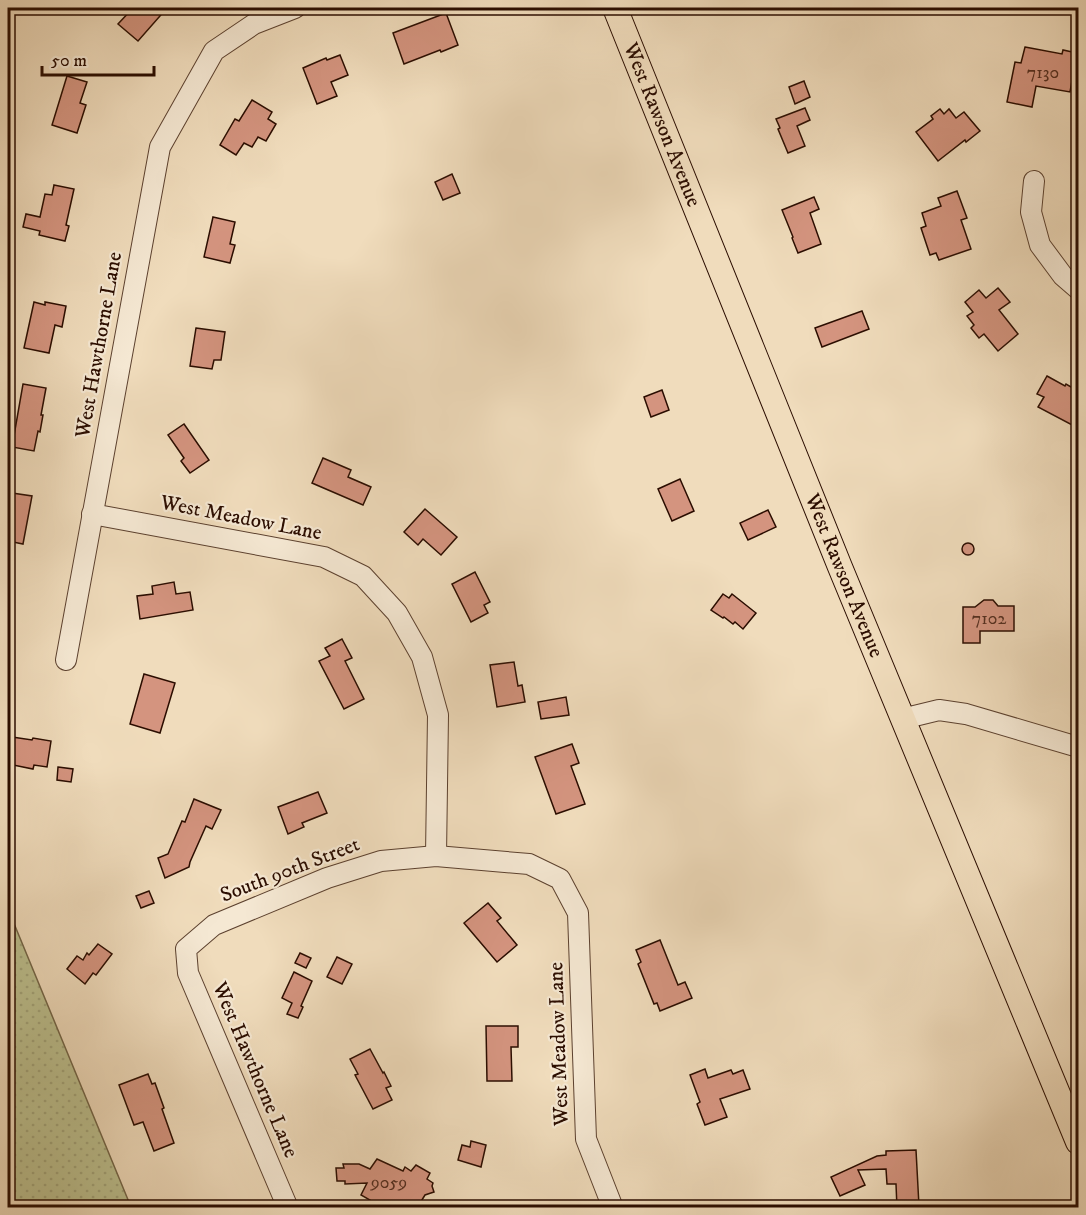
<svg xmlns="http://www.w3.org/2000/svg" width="1086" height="1215" font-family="'IM FELL DW Pica',serif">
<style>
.park{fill:url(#park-dots);stroke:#746648;stroke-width:1.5}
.building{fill:#d4947f;stroke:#2b0d00;stroke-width:1.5}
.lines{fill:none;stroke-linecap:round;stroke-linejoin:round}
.minor-casing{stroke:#5c412f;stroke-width:22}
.major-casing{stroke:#2b0d00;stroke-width:26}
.minor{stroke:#f5e8d3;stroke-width:20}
.major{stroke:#f0dcbc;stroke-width:24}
.labels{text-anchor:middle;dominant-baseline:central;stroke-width:4.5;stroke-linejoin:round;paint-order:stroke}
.number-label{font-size:18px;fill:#552f20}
.street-label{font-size:21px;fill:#2b0d00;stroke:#f5e8d3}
</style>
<defs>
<pattern id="park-dots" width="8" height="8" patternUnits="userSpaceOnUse" patternTransform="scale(1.5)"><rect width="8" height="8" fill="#bcc08f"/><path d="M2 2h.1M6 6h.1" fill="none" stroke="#a2a47a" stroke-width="1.8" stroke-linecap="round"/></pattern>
</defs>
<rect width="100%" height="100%" fill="#f0dcbc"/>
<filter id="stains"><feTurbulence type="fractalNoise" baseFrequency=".00333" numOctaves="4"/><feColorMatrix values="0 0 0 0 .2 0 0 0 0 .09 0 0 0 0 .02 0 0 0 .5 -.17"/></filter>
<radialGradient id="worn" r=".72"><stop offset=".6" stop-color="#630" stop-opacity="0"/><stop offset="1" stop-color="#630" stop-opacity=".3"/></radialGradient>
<path class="park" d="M8,909L131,1207H8Z"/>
<g class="building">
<path d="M133,8H167L138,41L118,24Z"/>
<path d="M446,13L458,45L441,52L440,50L404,64L393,33Z"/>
<path d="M1025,47L1062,54L1063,50L1077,53L1070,92L1036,86L1032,107L1007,102L1015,62L1021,63Z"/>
<path d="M340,55L348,75L331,82L337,96L317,104L303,68L326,58L327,60Z"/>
<path d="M67,76L87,82L80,103L86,105L77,133L52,125Z"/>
<path d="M804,81L810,97L795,104L789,87Z"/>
<path d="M252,100L272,112L268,119L276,124L266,141L258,137L252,147L244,143L236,155L220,145L235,119L239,121Z"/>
<path d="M805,108L810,120L797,126L805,146L788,153L778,129L780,128L776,119Z"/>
<path d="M940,109L944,114L949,109L956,118L964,112L980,131L966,142L965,140L938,161L916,132L933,119L931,116Z"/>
<path d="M452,174L460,193L443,200L435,182Z"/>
<path d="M54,185L74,189L66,225L69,226L65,241L39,235L40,231L23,227L26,214L40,217L45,194L52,195Z"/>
<path d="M957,191L967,218L961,220L971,249L939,260L936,253L930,255L921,228L926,226L922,213L941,206L938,198Z"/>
<path d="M814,197L819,209L810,213L821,244L798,253L792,238L793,237L782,210Z"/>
<path d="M213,217L235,222L230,244L235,245L230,263L204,257Z"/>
<path d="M998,288L1010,302L999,310L1018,334L998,351L984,334L979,338L971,328L974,325L967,316L973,312L965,302L979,290L986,298Z"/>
<path d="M34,302L45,305V302L66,306L62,327L55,325L49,353L24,348Z"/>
<path d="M862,311L869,329L822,347L815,328Z"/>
<path d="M196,328L225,332L221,360H214L212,369L190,366Z"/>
<path d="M1047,376L1065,386L1066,384L1078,391V425L1075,424L1074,426L1038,407L1044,397L1037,394Z"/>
<path d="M23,384L46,388L41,415H43L40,432L38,431L34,451L12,447Z"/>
<path d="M662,390L669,410L651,417L644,397Z"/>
<path d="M184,424L209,460L190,473L181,461L184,458L168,435Z"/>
<path d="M323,458L351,470L348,477L371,487L363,505L312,483Z"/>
<path d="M680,479L694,511L672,521L658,489Z"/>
<path d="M12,493L32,496L23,544L8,541V507H10Z"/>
<path d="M425,509L457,537L441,555L423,539L418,545L404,532Z"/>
<path d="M768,510L776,527L748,540L740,523Z"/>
<circle cx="968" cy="549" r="6"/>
<path d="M475,572L490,602L484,605L488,613L471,622L452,584Z"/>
<path d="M174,582L176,594L190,592L193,610L140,619L137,596L153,594L152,586Z"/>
<path d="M723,594L729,598L732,594L756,613L743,629L735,622L733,624L724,617L723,618L711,610Z"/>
<path d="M984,600H993L998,606H1014V631H980V643H963V607H975Z"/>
<path d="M342,639L352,658L345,661L364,699L344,709L319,661L330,656L325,648Z"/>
<path d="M514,662L518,686L522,685L525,702L497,707L490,665Z"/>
<path d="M144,674L175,683L160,733L130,724Z"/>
<path d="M566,697L569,715L541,719L538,702Z"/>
<path d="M12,737L32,740L33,738L51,741L47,767L34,765L33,769L8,764V740L11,741Z"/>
<path d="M572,744L579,763L571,766L585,804L556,814L535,757Z"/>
<path d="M58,767L73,769L71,782L57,780Z"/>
<path d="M318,792L327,813L302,823L304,827L288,834L278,807Z"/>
<path d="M194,799L221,810L212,829L206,826L190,862L189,867L165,878L158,858L168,854L182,821L185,822Z"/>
<path d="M149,891L154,903L141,908L136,896Z"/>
<path d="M488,903L501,918L497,921L517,945L497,962L464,923Z"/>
<path d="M660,940L678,985L685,982L692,998L660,1011L657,1003L654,1004L638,964L641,962L636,950Z"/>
<path d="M98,944L112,954L96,975L93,973L85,984L67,969L77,956L83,960L87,953L89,955Z"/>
<path d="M300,953L311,958L306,968L295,963Z"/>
<path d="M337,957L352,964L342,984L327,977Z"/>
<path d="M294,972L312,981L301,1006L303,1007L298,1018L287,1014L292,1003L282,998Z"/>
<path d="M486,1026H518V1047H511L512,1081H487Z"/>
<path d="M370,1049L383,1073L384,1072L391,1086L386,1088L392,1100L373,1109L355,1075L358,1074L350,1059Z"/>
<path d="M705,1069L708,1078L731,1070L733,1074L743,1070L750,1089L720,1099L727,1117L705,1125L697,1104L700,1102L690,1075Z"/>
<path d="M148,1074L152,1084L155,1083L164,1108L162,1109L174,1143L154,1151L143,1122L134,1125L119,1085Z"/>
<path d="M471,1141L486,1145L481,1167L458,1160L462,1145L470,1147Z"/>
<path d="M916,1150L919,1206L897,1208L896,1184H887L886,1169L858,1170L865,1185L840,1196L831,1177L877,1156L886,1155V1151Z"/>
<path d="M377,1159L403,1171L405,1167L411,1171L416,1165L430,1173L427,1179L433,1183L432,1186L434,1192L425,1195L417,1208H378L369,1203L370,1200L361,1195L367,1183L345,1184V1181H337L336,1168H344L343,1164H359L370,1169Z"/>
</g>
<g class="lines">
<defs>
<g id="minor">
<path d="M1034,181L1031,212L1040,245L1063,276L1078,289"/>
<path d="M92,514L324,557L363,576L397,613L422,657L438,715L436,856"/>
<path d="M66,660L160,147L214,51L254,24L295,8"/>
<path d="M902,719L939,710L966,714L1078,747"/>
<path d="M288,1208L188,973L186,949L214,925L327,878L381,861L436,856L529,864L560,879L578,913L586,1139L613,1208"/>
</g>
<g id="major">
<path id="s1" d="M615,8L840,567L1078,1142"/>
</g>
</defs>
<use href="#minor" class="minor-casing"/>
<use href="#major" class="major-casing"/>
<use href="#minor" class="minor"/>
<use href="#major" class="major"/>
</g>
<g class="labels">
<g class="number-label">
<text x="1043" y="73">7130</text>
<text x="989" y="619">7102</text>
<text x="389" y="1183">9059</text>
</g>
<g class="street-label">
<text stroke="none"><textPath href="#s1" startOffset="126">West Rawson Avenue</textPath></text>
<text transform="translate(99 345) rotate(-80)">West Hawthorne Lane</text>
<text transform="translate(241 518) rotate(11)">West Meadow Lane</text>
<text stroke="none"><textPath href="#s1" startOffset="612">West Rawson Avenue</textPath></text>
<text transform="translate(290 870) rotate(-21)">South 90th Street</text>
<text transform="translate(559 1044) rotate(-92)">West Meadow Lane</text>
<text transform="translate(255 1070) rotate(67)">West Hawthorne Lane</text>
</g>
</g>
<rect width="1086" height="1215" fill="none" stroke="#f0dcbc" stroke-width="30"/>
<rect x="9" y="9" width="1068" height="1197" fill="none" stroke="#2b0d00" stroke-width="3"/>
<rect x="15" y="15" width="1056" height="1185" fill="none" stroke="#2b0d00" stroke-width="1.5"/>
<path d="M42 66v9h112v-9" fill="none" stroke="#2b0d00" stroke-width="3"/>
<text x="51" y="66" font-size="18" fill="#2b0d00" stroke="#f5e8d3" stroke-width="4.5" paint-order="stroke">50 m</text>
<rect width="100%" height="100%" filter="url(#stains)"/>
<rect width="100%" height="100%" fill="url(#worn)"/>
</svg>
